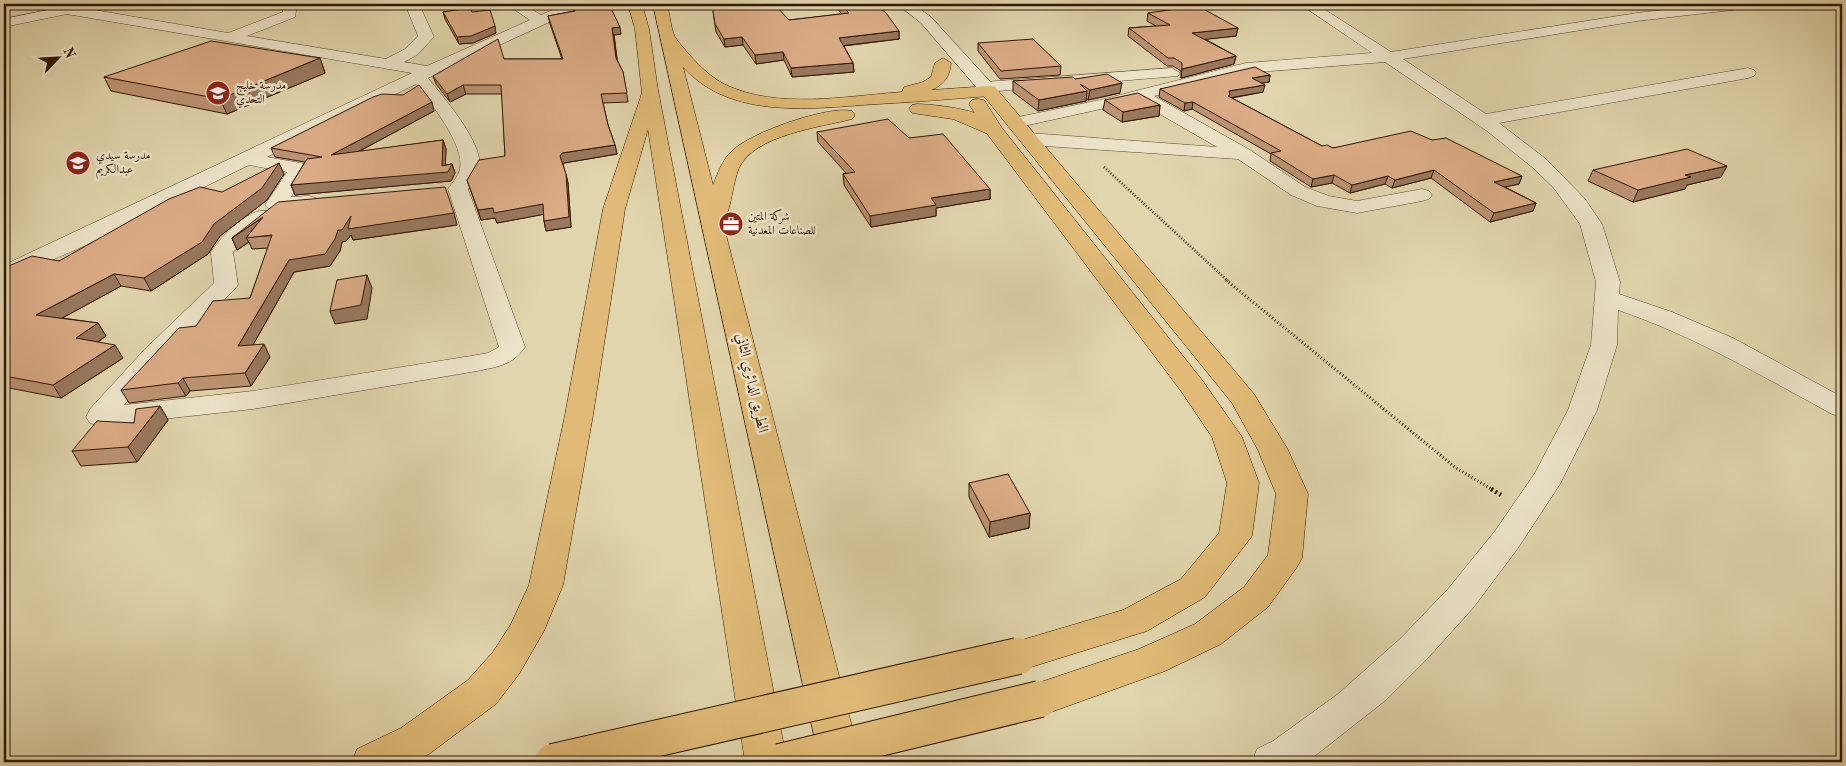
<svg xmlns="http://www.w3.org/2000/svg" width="1846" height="766" font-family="'Old Standard TT',Amiri,serif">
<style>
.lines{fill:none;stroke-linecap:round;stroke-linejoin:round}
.street-casing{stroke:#5c4630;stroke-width:1}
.secondary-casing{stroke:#2f1606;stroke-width:1}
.primary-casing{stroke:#2f1606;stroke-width:1}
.highway-casing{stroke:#2f1606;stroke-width:1}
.path-far2{stroke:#2f1606;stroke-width:2.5;stroke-dasharray:1 2;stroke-linecap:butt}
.path-far1{stroke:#2f1606;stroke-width:3;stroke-dasharray:1 2.5;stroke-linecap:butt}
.path{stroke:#2f1606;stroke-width:4.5;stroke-dasharray:2 3;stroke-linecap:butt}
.street{fill:#ece4ca;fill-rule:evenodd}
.secondary{fill:#ece4ca;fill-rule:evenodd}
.primary{fill:#e0ba76;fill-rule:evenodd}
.highway{fill:#e0ba76;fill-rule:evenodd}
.primary-bridge-casing{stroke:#2f1606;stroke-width:38;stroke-linecap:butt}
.primary-bridge{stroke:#e0ba76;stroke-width:36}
.wall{fill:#bc9473;stroke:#2f1606}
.shaded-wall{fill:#99785e;stroke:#2f1606}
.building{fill:#dbac86;stroke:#2f1606}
.labels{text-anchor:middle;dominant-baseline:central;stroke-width:5;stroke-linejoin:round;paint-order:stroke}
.far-poi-label{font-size:12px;fill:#2f1606;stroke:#ece4ca;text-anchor:start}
.street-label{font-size:15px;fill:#2f1606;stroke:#ece4ca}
</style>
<rect width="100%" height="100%" fill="#e1d5ad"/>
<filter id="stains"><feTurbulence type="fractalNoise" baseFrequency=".004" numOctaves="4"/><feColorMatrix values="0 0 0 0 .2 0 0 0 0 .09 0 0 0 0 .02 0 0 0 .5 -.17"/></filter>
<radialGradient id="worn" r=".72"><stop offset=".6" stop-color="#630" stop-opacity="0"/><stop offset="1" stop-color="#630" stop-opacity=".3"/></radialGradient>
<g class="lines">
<defs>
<g id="street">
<path d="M77,4H91L93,6L89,9L228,33L283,12V4H297L295,17L247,36L386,59L405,49L418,36L405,4H419L434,37L417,55L404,62L427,66L530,20L506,4H523L541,15L566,4H584L582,7L428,78C444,98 480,139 480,165C480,174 474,182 468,189L525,347C513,365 497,367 477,371L253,409L100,426L90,423L86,417L90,409L144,350L214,283L211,252C222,236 249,206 270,211L273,216L233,252L238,285L234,290L162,362L124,405L253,391L477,355L488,353L499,347L448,189C452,183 458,177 460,169C465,145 430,102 416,84L267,157L306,164L309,168L291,197L309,196L316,198L319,202L316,206L276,211L269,209L265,205L287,172L249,165L84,246L4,281V265L412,73L67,14L4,27V19Z"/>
<path d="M1300,4H1316L1391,52L1637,13L1715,4H1756L1749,8L1637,21L1403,59L1486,114L1748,68L1754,70L1756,73L1754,76L1748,78L1499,123L1546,159L1585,199L1602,224L1620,282L1619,294L1672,312L1733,338L1842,397V417L1832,414C1762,376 1694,336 1618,310L1617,345L1597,410L1560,484L1518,548L1473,608L1427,659L1386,700L1307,762H1252L1257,749L1273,741L1338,694L1401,638L1448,589L1495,531L1535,473L1568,410L1591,345L1596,282L1580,224L1553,187L1532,167L1487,131L1385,62L1246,73L1154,96L1250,150L1305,187L1329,196L1357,201L1422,189L1429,191L1432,195L1429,199L1422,201L1357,213L1317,206L1291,195L1238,159L1029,145L1022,143L1020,139L1022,135L1029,133L1217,147L1137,101L1015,128L1009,127L1006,123L1009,119L1100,100L1246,63L1372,53Z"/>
<path d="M1172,68L1180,73L1178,76L985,92L979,91L977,87L979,83L985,82Z"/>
</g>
<path id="secondary" d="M897,4H913L931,17L995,87L997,91L995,95H983L921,23Z"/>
<g id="primary">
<path d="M989,86L995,87L1254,394L1288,450L1308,494L1302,558L1297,567L1268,607L1221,644L1165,671L1040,716L1026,711L1021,699L1026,687L1139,649L1195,624L1244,587L1268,555L1276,494L1258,450L1232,403L983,95L981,91L983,87Z"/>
<path d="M978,99L984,100L1002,128L1202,380L1242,437L1259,483L1252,536L1205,597L1147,631L1018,671L1005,667L999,656L1005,645L1123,610L1181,579L1219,533L1227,483L1212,437L1181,391L988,135L969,104L972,100Z"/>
</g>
<g id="highway">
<path d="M628,4H642L649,29L658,90L787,762H745L648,129L625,209L593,415L563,585L544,631L519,674L496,704L429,754L412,762H352L357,749L401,728L468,680L493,652L511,624L529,585L565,415L603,209L642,93L635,29Z"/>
<path d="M653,4H667C670,14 671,33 677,40C690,56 705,74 724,84C777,110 846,96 902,92L904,87L923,82L931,77L935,63L943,58L951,63C950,76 944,85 931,90L989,86L995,87L997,91L995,95L989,96C952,99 915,102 878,104C813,108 732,121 683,67L713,185C718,173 722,160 732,151C749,133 829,105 852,111L855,115L852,119C821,127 754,135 739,168C732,185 732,207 723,223L861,762H820Z"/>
<path d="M918,104C941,105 990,110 1004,131L1002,135L995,137L953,119L912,113L909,109L912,105Z"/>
</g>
</defs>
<use href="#street" class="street-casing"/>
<use href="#secondary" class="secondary-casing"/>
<use href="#primary" class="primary-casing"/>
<use href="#highway" class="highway-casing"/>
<path class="path-far2" d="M1104,167L1228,281"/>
<path class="path-far1" d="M1226,280L1456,468L1493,490"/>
<path class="path" d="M1491,489L1501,495"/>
<use href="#street" class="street"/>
<use href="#secondary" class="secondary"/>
<use href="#primary" class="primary"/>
<use href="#highway" class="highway"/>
<defs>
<g id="primary-bridge">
<path d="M553,762L1018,656"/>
<path d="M780,762L1040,699"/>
</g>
</defs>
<use href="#primary-bridge" class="primary-bridge-casing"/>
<use href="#primary-bridge" class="primary-bridge"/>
</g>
<g class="wall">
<path d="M834,4H875L899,31V39L844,46L853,63L854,72L792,77L784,60L756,64L743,45L725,47L716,32L713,11L789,20L842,14L834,5Z"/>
<path d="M573,5L621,34L614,35L617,60L623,72L628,102L603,103L608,125L615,145L617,154L564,163L563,164L568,183L571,227L546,231L544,221V214L497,223L495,218L481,220L467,180L505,156L502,94H466L450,102L436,84L433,76L504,59H562L550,24L548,16L574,11Z"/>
<path d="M443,12H472L496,33L473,43L459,44L445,19Z"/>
<path d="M1148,13L1238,28L1236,36L1205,39L1236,56L1234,64L1181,78V71L1173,66H1167L1128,36L1129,28L1156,26L1147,21Z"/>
<path d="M978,43L1061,66L1060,75L1000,79L978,51Z"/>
<path d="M320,58L325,73L227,114L111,91L104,77Z"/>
<path d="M1270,75L1269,82L1262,83L1263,92L1232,98L1322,146L1333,148L1432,140L1522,176L1519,184L1505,187L1536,203L1533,211L1490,222L1431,178L1392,188L1385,184L1350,193L1332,183L1311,187L1270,161L1271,154L1192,109L1184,111L1159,97L1160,89Z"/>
<path d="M1075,79L1120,93L1088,100L1086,99V101L1038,111L1013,92V81Z"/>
<path d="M1105,100L1160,105L1159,116L1122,122L1103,110Z"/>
<path d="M434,111L358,152L443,140L446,149L445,165L452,164L455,173L451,181L295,195L291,185L305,162L275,157L271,148Z"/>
<path d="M817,132L909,138L990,189V199L936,208V216L871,227L844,185L843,174H847L818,142Z"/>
<path d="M1593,170L1721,177L1687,185L1685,189L1633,202L1588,181Z"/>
<path d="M284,174L267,200L220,236L208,254L151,291L121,286L62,318L98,323L106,336L98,342L123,358L61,398L4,387V268L59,261Z"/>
<path d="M457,225L353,240L351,235L346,241L342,242L340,251L330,266L294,272L253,345L270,357L251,386L190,391L186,396L129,403L121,390L196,326L250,298L268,248L252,249L249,242L237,250L232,238Z"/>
<path d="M160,406L168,420L137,462L81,466L72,451L134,423Z"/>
<path d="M969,483L1030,513L1029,528L989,537L969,497Z"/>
</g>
<g class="shaded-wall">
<path d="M495,26L496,33L473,43L459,44L457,37Z"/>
<path d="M620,27L621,34L614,35L618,66L612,28Z"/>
<path d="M1238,28L1236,36L1191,41L1192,33Z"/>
<path d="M899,31V39L840,46L839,38Z"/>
<path d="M742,37L743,45L725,47L724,39Z"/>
<path d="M783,52L784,60L756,64L755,55Z"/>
<path d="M1236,56L1234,64L1181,78L1182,69Z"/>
<path d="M320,58L325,73L227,114L220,99Z"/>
<path d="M853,63L854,72L792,77L791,68Z"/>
<path d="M1270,75L1269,82L1251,85L1252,78Z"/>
<path d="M1122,83L1120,93L1088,100L1090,90Z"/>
<path d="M463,85L466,94L450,102L447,94Z"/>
<path d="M1265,85L1263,92L1229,98L1226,103L1229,91Z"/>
<path d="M1087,91L1086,101L1038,111L1039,100Z"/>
<path d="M432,102L434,111L335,164L331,155Z"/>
<path d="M1193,102L1192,109L1184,111L1185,103Z"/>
<path d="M1160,105L1159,116L1122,122L1123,112Z"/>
<path d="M443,140L446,149L445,172L452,164L455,173L451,181L295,195L291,185L442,166Z"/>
<path d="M615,145L617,154L564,163L562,165L560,156L562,153Z"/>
<path d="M279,163L284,174L267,200L220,236L208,254L151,291L144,278L214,224Z"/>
<path d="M1727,166L1721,177L1687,185L1685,189L1633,202L1638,190L1685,175Z"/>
<path d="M1434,170L1431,178L1392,188L1395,180Z"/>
<path d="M566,174L568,183L571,227L546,231L544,221Z"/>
<path d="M1334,175L1332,183L1311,187L1313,179Z"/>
<path d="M1388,176L1385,184L1350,193L1352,185Z"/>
<path d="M1522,176L1519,184L1491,190L1494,182Z"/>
<path d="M990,189V199L936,208V216L871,227L870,216L931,198Z"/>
<path d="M1536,203L1533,211L1490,222L1494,213Z"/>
<path d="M543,204L546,214L497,223L495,218L481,220L478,210L493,208Z"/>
<path d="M454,213L457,225L353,240L351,235L346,241L342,242L340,251L330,266L294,272L245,359L238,346L289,260L338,230L351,216Z"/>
<path d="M263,217L246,238L249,242L237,250L232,238Z"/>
<path d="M114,274L121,286L44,328L36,315Z"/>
<path d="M367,275L372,288L367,319L335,324L330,311Z"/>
<path d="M98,323L106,336L84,351L76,338Z"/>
<path d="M264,344L270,357L251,386L245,373Z"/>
<path d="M115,345L123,358L61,398L53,385Z"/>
<path d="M183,378L190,391L186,396L178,383Z"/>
<path d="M160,406L168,420L137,462L128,447Z"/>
<path d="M1030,513L1029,528L989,537L990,522Z"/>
</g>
<g class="building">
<path d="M576,4H609L620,27L612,28L616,58L623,72L627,93L601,94L608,125L615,145L562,153L560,156L566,174L569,217L544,221L543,204L494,213L493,208L478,210L467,180L479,160L505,156L501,85H463L447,94L433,76L498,39L504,59H563L548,16L575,11L573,5Z"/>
<path d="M716,4H774L789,20L849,13L840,4H875L886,13L899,31L839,38L853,63L791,68L783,52L755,55L742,37L724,39L715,24L713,11Z"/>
<path d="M1198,6L1238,28L1192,33L1236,56L1182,69V63L1174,58H1168L1129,28L1170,25L1148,13Z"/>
<path d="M470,8L472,12L490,10L495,26L471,36L457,37L443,12Z"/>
<path d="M1033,39L1061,66L1001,71L978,43Z"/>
<path d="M211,41L320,58L220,99L104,77Z"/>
<path d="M1255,67L1270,75L1252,78L1265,85L1229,91L1230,95L1228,96L1322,146L1327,145L1333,148L1411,131L1432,140L1446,138L1522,176L1494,182L1536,203L1494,213L1434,170L1395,180L1388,176L1352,185L1334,175L1313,179L1271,153L1281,151L1193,102L1185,103L1160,89Z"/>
<path d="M1107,74L1122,83L1090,90L1080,84L1087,91L1039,100L1013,81L1073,77L1075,79Z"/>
<path d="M419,85L432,102L331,155L443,140L442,166L452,164L448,172L291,185L307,159L322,157L271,148L373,97L382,94L403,95Z"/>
<path d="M1138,93L1160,105L1123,112L1105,100Z"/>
<path d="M888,119L909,138L943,134L990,189L931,198L936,205L870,216L843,174L855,172L817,132Z"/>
<path d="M1687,149L1727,166L1685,175L1691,177L1638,190L1593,170Z"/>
<path d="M279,163L262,188L214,224L202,242L144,278L114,274L36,315L98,323L76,338L115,345L53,385L4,376V268L32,256L59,261L169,199L200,187L222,192Z"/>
<path d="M445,187L454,213L348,229L351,216L342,230H338L335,239L325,254L289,260L238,346L264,344L245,373L183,378L178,383L121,390L179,328L196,326L213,301L250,298L272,235L246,238L263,217L232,238L278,202Z"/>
<path d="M367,275L361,305L330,311L337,280Z"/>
<path d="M160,406L128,447L72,451L97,421L134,423L136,409Z"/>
<path d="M1008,474L1030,513L990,522L969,483Z"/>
</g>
<defs>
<symbol id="school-disc" viewBox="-11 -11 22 22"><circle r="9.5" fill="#8f2418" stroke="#ece4ca"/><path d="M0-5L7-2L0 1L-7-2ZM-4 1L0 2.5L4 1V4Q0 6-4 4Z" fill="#fff"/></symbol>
<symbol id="office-disc" viewBox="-11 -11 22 22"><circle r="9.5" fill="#8f2418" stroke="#ece4ca"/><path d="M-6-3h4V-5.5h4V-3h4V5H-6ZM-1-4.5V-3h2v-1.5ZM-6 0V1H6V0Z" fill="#fff"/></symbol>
</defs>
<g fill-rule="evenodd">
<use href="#school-disc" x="204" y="79" width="28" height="28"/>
<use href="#school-disc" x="64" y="149" width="28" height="28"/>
<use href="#office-disc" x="717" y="210" width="28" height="28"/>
</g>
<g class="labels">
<g class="far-poi-label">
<text x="236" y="86">مدرسة خليج<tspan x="236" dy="14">التحدي</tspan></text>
<text x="96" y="156">مدرسة سيدي<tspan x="96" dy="14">عبدالكريم</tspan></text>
<text x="748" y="217">شركة المتين<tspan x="748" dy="14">للصناعات المعدنية</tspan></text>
</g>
<g class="street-label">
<text transform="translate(751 383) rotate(77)">الطريق الدائري الثاني</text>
</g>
</g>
<rect width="1846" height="766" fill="none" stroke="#e1d5ad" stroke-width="20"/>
<rect x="5" y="5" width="1836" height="756" fill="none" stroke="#2f1606" stroke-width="2.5"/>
<rect x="10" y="10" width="1826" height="746" fill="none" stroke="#2f1606"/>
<g transform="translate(58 58) rotate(65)" stroke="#ece4ca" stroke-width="4" paint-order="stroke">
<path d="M0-4L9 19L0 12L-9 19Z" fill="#2f1606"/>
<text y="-8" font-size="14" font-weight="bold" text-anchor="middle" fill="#2f1606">N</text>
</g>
<rect width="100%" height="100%" filter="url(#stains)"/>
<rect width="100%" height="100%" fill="url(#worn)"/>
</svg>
